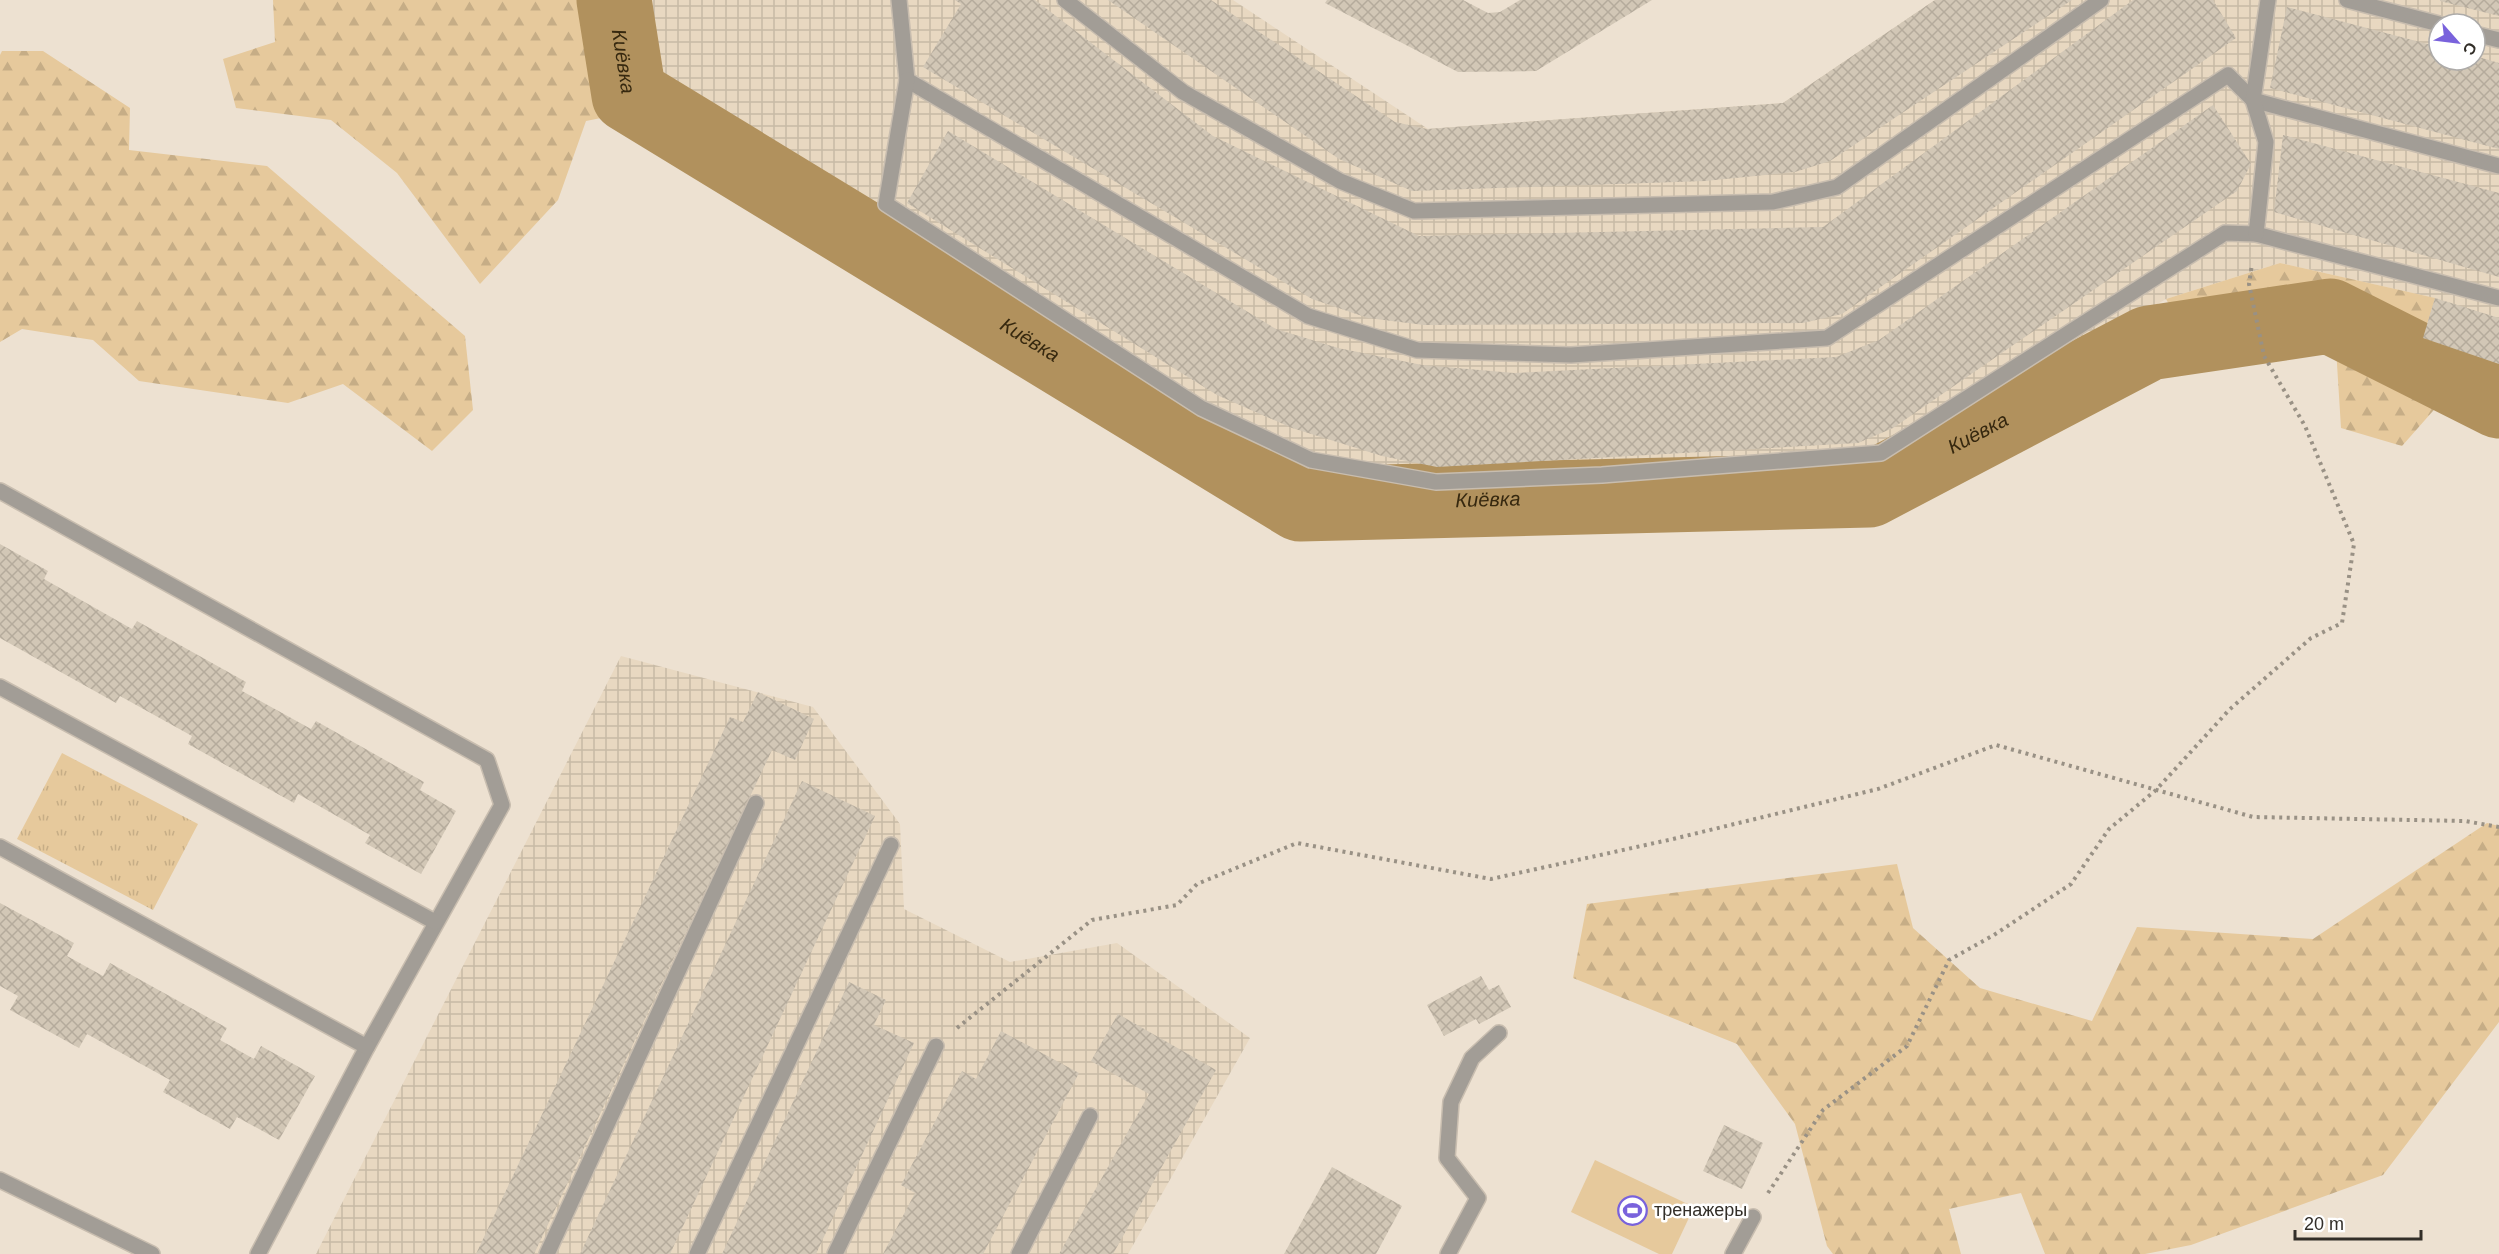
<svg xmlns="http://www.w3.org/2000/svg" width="2499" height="1254" font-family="Arial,sans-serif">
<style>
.industrial{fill:url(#industrial-grid);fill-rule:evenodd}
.grass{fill:#e6c99c}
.forest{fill:url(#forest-firs)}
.park{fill:url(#park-tufts)}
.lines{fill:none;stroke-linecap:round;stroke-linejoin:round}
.river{stroke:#b1915d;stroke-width:75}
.building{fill:url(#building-cross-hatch)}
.minor-casing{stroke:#c8bdaf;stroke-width:18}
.path{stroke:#999185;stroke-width:4;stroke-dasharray:3 4.5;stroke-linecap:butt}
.minor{stroke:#a29d96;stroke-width:15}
.labels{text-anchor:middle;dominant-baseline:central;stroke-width:5;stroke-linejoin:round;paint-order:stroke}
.poi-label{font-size:18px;fill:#322e28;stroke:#fff;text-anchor:start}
.water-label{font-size:20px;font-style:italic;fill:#36280f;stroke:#fff}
</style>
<defs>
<pattern id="industrial-grid" width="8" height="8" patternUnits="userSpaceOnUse" patternTransform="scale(1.5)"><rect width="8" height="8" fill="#e8d8c1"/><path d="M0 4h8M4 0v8" fill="none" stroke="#c7baa6"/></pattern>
<pattern id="forest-firs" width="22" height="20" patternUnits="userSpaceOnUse" patternTransform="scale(1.5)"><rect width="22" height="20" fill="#e6c99c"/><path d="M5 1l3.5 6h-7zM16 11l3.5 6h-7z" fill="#c6ad86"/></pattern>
<pattern id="park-tufts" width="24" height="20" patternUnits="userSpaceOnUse" patternTransform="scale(1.5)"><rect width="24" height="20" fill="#e6c99c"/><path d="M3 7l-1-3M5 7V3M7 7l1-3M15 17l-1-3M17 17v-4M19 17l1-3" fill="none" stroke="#c6ad86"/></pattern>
<pattern id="building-cross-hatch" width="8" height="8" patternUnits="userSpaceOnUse" patternTransform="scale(1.5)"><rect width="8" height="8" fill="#d2c7b6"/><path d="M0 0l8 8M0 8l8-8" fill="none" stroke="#b5ab9c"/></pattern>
</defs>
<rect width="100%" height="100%" fill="#ede1d1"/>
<g class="industrial">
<path d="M626,0H1233L1428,129L1783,103L1935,0H2499V364L2423,338L2434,298L2280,263L2166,299L1874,471L1312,518L1174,449L651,108ZM2439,24H2475V60H2439Z"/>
<path d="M621,656L813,707L900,824L904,909L1010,962L1117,943L1250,1038L1128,1254H316Z"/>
</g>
<path class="grass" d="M1595,1160L1694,1207L1672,1254H1659L1571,1212Z"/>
<g class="forest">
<path d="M273,0H626L651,108L586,121L558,200L480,284L397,173L331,120L236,108L223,59L275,42Z"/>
<path d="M2,51H43L130,108L129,150L267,166L465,336L473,410L432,451L343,384L288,403L139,381L93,340L22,329L0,342V55Z"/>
<path d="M2280,263L2435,298L2423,338L2499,364V428L2440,403L2402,446L2341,428L2336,348L2200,360L2166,299Z"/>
<path d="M2487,823L2499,826V1022L2383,1175L2191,1245L2145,1254H2045L2021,1193L1949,1209L1961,1254H1833L1827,1246L1795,1124L1737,1044L1573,978L1587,904L1897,864L1913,928L1980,988L2092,1021L2137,927L2313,939Z"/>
</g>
<path class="park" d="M62,753L198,824L153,910L17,839Z"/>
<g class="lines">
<path class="river" id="s1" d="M614,0L629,95L1300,504L1869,490L2149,343L2330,316L2499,401"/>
</g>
<g class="building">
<path d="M955,0H1035L1213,136L1419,236L1823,227L2133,0H2213L2236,38L1842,314L1803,323L1424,325L1368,318L1312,299L923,67L961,4Z"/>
<path d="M1108,0H1211L1395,122L1427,129L1783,103L1935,0H2072L1830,161L1795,172L1705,181L1412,191L1339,159Z"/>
<path d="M1327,0H1463L1488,13L1500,12L1520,0H1652L1536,71L1458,72L1325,3Z"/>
<path d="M2499,0V16L2440,1V0Z"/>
<path d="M2287,7L2439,47V60H2475V56L2499,63V149L2270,88Z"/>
<path d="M2213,105L2251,164L2237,191L1893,428L1858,443L1437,467L1382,456L1292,428L1217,395L907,203L948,131L1276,329L1338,348L1422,365L1514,373L1836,357L1879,340Z"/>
<path d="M2283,135L2499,193V277L2274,212Z"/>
<path d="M2435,298L2499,318V364L2423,338Z"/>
<path d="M0,544L48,571L44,579L132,629L137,621L246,682L242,691L311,729L316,721L424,782L420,790L456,811L421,874L365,843L370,835L298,794L294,803L188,744L192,736L120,696L116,703L0,638Z"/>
<path d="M758,692L814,719L795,760L772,750L534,1254H476L730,717L743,722Z"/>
<path d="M802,781L875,816L670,1254H580Z"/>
<path d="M0,903L74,943L67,956L103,976L110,963L227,1028L220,1040L254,1059L261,1046L315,1076L279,1140L237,1117L230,1129L163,1092L170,1080L87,1034L79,1048L10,1010L18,996L0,986Z"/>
<path d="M1481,976L1489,990L1499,985L1511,1007L1479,1024L1476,1019L1444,1036L1427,1005Z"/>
<path d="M849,982L886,1000L874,1025L914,1043L816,1254H722Z"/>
<path d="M1118,1014L1216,1070L1113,1254H1059L1149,1094L1091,1061Z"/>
<path d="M1001,1031L1079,1073L983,1254H883L915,1193L901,1185L962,1071L976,1079Z"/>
<path d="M1724,1125L1763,1143L1742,1189L1703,1171Z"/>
<path d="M1332,1167L1402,1206L1376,1254H1284Z"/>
</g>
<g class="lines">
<defs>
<g id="minor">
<path d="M899,0L907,80L1308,316L1417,350L1571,355L1827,338L2228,75L2253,100L2499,166"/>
<path d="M1065,0L1183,92L1340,181L1414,211L1773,202L1837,187L2101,0"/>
<path d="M2347,0L2439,24"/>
<path d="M2475,34L2499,40"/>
<path d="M907,80L886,204L1201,408L1311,460L1436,482L1602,475L1881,453L2225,233L2256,234L2499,298"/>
<path d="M2256,234L2266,142L2253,100L2268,0"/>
<path d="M0,491L487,760L502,805L367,1047L258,1254"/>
<path d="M0,687L435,922"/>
<path d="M0,847L367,1047"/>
<path d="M0,1180L152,1254"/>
<path d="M547,1254L756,803"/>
<path d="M697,1254L891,845"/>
<path d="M835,1254L936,1046"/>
<path d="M1019,1254L1090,1116"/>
<path d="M1448,1254L1478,1198L1447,1158L1451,1102L1472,1058L1499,1033"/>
<path d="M1733,1254L1753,1217"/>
</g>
</defs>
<use href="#minor" class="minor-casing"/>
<g class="path">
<path d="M957,1028L1092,920L1177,905L1197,884L1297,843L1491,879L1673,839L1878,789L1996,745L2253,817L2465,821L2499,827"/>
<path d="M1768,1193L1823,1110L1907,1046L1949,960L1994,935L2071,884L2109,829L2156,790L2230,709L2311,638L2342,623L2354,544L2305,426L2264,356L2249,284L2252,264"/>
</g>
<use href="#minor" class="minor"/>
</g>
<defs>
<symbol id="stadium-ring" viewBox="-11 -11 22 22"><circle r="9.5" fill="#fff" stroke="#7962dc" stroke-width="1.5"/><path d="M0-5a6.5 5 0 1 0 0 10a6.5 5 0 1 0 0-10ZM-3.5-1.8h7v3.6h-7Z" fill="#7962dc"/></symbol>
</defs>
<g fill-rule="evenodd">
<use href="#stadium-ring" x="1616" y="1194" width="33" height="33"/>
</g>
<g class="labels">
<g class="poi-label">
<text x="1654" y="1210">тренажеры</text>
</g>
<g class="water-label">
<text stroke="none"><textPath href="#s1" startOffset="62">Киёвка</textPath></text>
<text stroke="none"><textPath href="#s1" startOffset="566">Киёвка</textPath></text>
<text stroke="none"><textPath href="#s1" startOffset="1574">Киёвка</textPath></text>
<text stroke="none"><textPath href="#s1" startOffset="1070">Киёвка</textPath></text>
</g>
</g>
<g transform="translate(2457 42) rotate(118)"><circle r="28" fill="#ffffff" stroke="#adaba9" stroke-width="1.5"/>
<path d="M0-4.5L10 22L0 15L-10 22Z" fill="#7962dc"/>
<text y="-9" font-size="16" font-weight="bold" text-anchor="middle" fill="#322e28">С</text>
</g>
<path d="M2295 1230v9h126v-9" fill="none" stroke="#322e28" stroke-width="3"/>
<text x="2304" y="1230" font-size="18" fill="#322e28" stroke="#ffffff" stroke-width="4.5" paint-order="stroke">20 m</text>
</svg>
